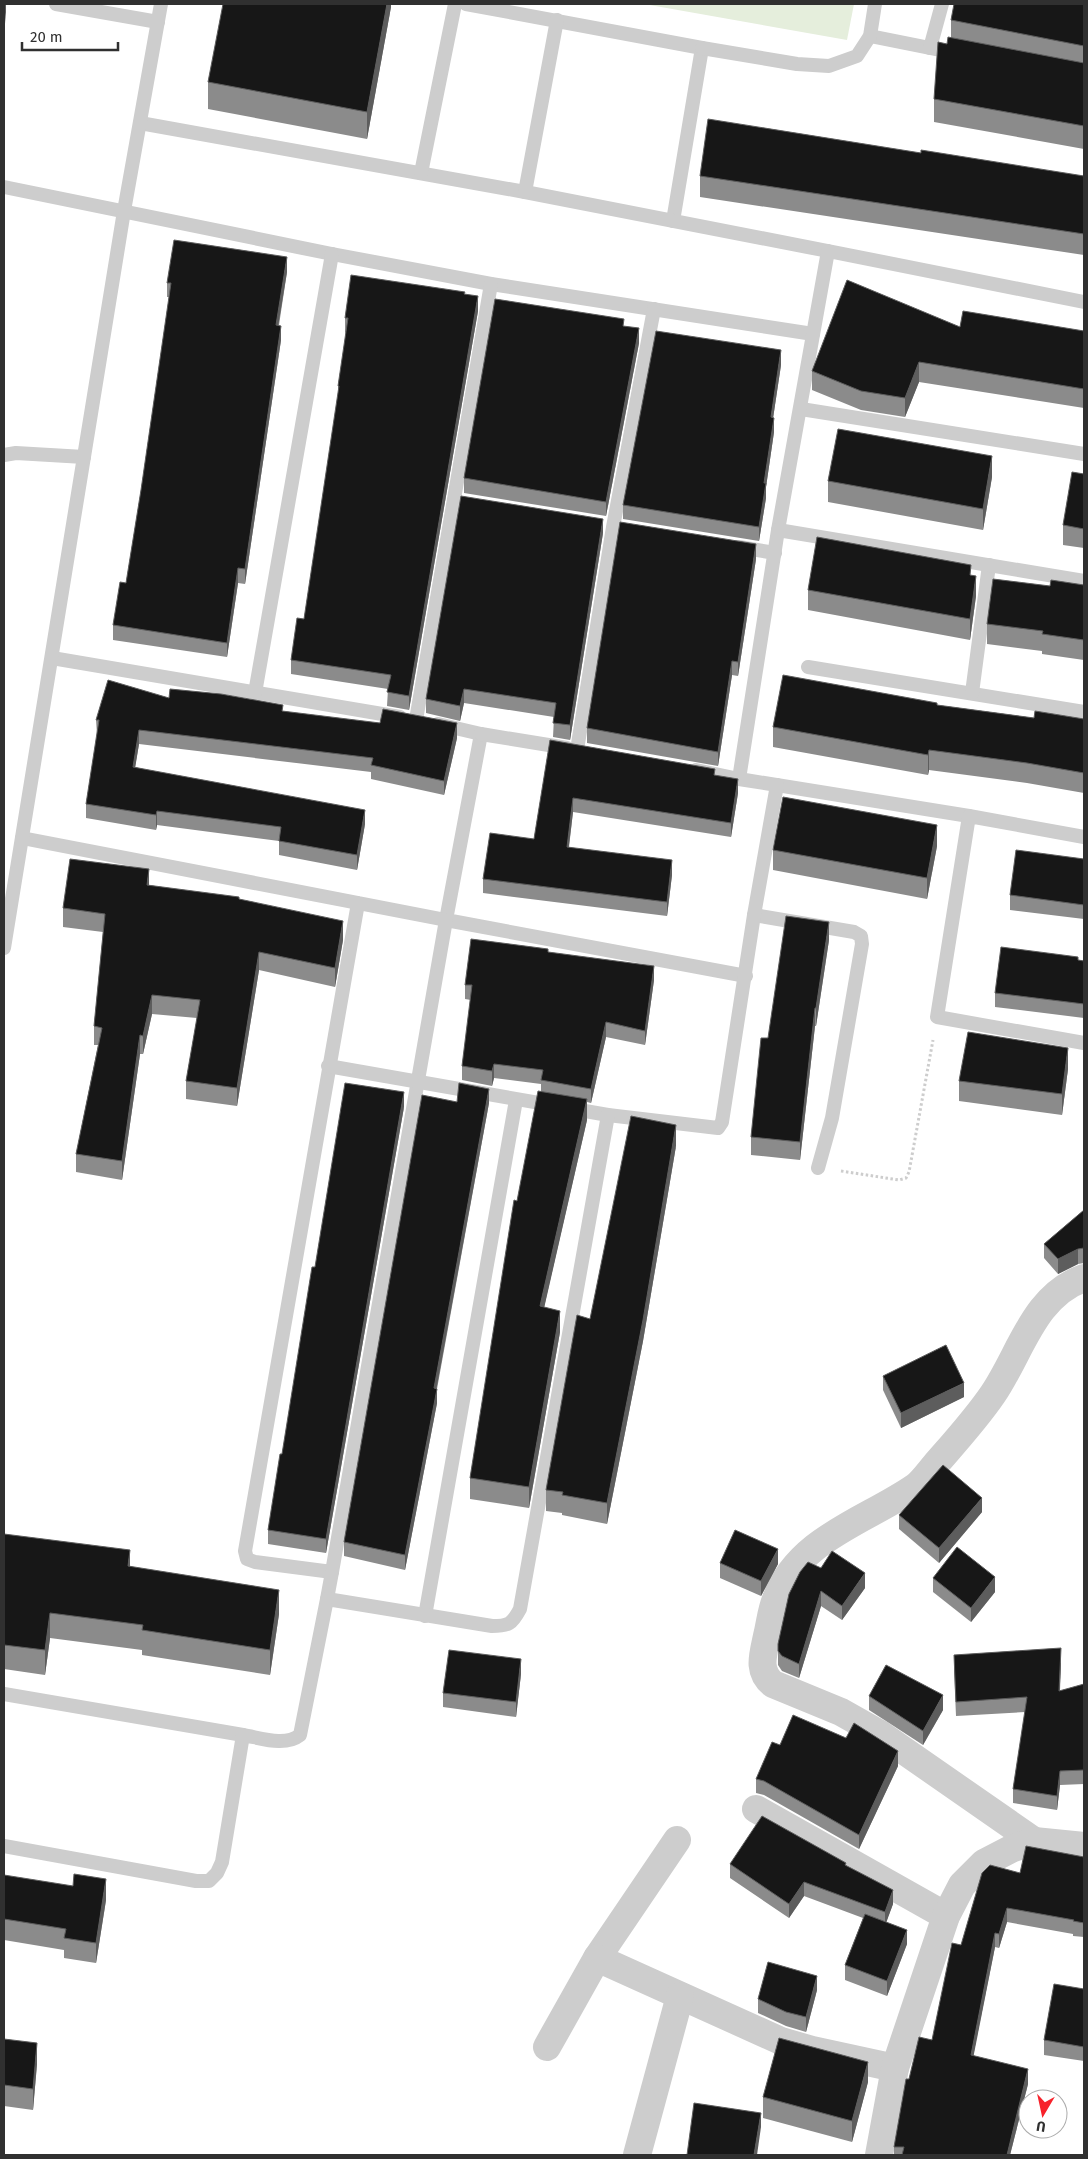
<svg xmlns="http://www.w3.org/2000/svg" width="1088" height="2159" font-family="'Fira Sans',sans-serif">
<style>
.green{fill:#e5eedc}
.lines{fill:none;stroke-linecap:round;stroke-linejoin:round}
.path{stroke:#cdcdcd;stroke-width:3;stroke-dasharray:2.5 2.5;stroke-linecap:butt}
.service{stroke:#cdcdcd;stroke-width:14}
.minor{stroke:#cdcdcd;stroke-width:28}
.wall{fill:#8b8b8b}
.shaded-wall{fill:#5d5d5d}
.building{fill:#171717;stroke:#5d5d5d}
</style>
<rect width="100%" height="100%" fill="#fff"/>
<path class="green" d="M644,4H854L847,40Z"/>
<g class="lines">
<path class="path" d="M841,1171L899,1180L906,1178L909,1172L933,1040"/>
<g class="service">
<path d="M56,4L158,22"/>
<path d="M466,4L702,48L673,221"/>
<path d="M870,36L955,53"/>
<path d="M702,48L797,64L829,66L857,56L870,36L875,4"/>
<path d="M930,48L942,4"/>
<path d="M140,123L525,192L828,251"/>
<path d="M421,173L455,4"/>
<path d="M4,187L332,254L491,284L813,334"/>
<path d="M525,192L557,20"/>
<path d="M801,409L1084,454"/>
<path d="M4,455L16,453L84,457"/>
<path d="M778,530L828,251L1084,302"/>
<path d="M739,547L775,553"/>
<path d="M52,658L400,717"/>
<path d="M808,667L1084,712"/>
<path d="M255,693L332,254"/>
<path d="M972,693L989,565"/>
<path d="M416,720L491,284"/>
<path d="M438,724L481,734L446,920L746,976"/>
<path d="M481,734L567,748"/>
<path d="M577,750L613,527L654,309"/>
<path d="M696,770L739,779"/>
<path d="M969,816L739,779L778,530L1084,581"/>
<path d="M1084,837L969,816L937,1017L1084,1043"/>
<path d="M22,838L446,920L332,1572L255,1562L247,1559L245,1551L358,903"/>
<path d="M754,915L854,932L861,936L862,944L832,1118L818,1168"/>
<path d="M4,948L124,211L161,4"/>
<path d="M328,1066L608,1115L718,1128L722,1122L754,915L777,785"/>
<path d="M327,1599L332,1572"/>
<path d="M425,1616L516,1100"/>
<path d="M4,1694L243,1735"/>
<path d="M4,1846L196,1881H209L217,1873L222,1862L243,1735C261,1738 285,1747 300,1735L327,1599L492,1626C509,1626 512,1624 520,1609L608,1115"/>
</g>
<g class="minor">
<path d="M756,1809L946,1916"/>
<path d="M677,1840L597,1958L781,2041L812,2050L895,2068"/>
<path d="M1034,1841L880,1734L841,1712L773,1684C757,1671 763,1655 767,1636C770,1624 771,1611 776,1599C799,1538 866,1521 915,1487C922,1482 929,1472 935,1465C955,1442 976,1419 993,1394C1021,1353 1033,1296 1084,1278"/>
<path d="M547,2047L597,1958"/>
<path d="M637,2155L680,1996"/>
<path d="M879,2155L895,2068L946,1916L962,1885L984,1863L1011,1849L1034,1841L1084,1846"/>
</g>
</g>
<g class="wall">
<path d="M391,4V7L367,139L208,109V82Z"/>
<path d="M1084,4V149L934,122V99L947,44L951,38V20Z"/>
<path d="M921,153L1084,176V255L700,197V176Z"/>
<path d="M287,272L279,325L281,340L245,584L238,583L227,657L113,640V625L126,583L141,490L169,297H167V283Z"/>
<path d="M465,294L478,311L409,710L387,706L388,689L291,674V660L304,619L338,396V386L346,333L345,332V318Z"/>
<path d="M624,326L639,343L606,516L464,493V478Z"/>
<path d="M960,327L1084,331V408L919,382L905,417L861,410L812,390V371Z"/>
<path d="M781,365L773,418L774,432L766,487V498L759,541L623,519V505Z"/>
<path d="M1084,474V548L1063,545V525Z"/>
<path d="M992,477L983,530L828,502V481Z"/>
<path d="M603,533L570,740L553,737L554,717L464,703L460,721L426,713V699Z"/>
<path d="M756,559L738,676L732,675L718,766L587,743V728Z"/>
<path d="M971,575L976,596L970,640L808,610V590Z"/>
<path d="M1084,585V660L1042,654V651L987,644V624L1050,586Z"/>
<path d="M169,698L283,711L457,738L444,795L371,779V772L139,744L135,767L365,824L357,870L279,855V841L157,825L156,830L86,818V804L97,734L96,720Z"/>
<path d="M937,705L1034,718L1084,719V793L1027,783L929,770L928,775L773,747V727Z"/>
<path d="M550,740L715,775L738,793L731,837L573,812L569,847L672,875L667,916L483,893V879L534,839Z"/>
<path d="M937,846L927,899L773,870V850Z"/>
<path d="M1084,859V919L1010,910V895Z"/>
<path d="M149,885L239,899L343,940L335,987L259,970L237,1106L186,1099V1081L197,1018L152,1014L143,1054H140L122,1180L76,1172V1154L98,1045H94V1026L103,932L63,927V908Z"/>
<path d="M829,940L816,1026H815L800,1160L751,1155V1137L768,1038Z"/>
<path d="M548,952L654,980L645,1045L606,1037L591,1103L587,1102V1120L544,1307L560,1332L529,1508L470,1499V1478L517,1201L541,1091V1084L494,1078L492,1086L462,1080V1066L471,1000L465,999V985Z"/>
<path d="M1078,960L1084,961V1018L995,1007V993Z"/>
<path d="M1068,1069L1062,1115L959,1101V1081Z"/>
<path d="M457,1102L489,1103L437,1389V1403L405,1570L344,1556V1542Z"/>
<path d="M404,1107L326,1553L268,1544V1530L282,1454L315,1267Z"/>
<path d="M676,1146L643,1341L607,1524L562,1515V1513L546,1511V1490L590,1319Z"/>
<path d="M1084,1210V1263L1078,1264L1058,1274L1044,1258V1244Z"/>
<path d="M883,1376L964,1397L901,1428L883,1390Z"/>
<path d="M982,1512L939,1563L899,1529V1515Z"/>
<path d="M4,1534L130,1566L279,1614L270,1675L142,1655V1650L50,1638L45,1675L4,1669Z"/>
<path d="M720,1563L778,1564L761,1596L720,1578Z"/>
<path d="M933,1578L995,1592L971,1622L933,1592Z"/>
<path d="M865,1588L842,1620L821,1606L799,1678L782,1671L778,1665V1644L789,1594Z"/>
<path d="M954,1655L1061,1663L1060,1691L1084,1684V1784L1060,1785L1057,1810L1013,1803V1789L1025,1712L956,1716L954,1670Z"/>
<path d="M521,1674L516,1717L443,1707V1693Z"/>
<path d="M869,1696L943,1710L923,1745L869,1710Z"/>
<path d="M780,1745L898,1766L859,1849L764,1795L756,1793V1779Z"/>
<path d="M1084,1857V1937L1073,1936V1934L1007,1922L999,1948L995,1947L973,2056L1028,2084L1010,2155H894V2147L909,2079L932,2040L961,1945L1020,1873Z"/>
<path d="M730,1864L846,1865L893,1904L886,1922L907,1944L887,1996L845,1980V1965L863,1918L804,1896L789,1918L730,1878Z"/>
<path d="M4,1875L106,1900L96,1963L64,1958V1950L4,1940Z"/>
<path d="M1084,1989V2061L1044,2055V2040Z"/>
<path d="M817,1990L806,2032L786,2026L758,2013V1999Z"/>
<path d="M4,2039L37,2064L33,2110L4,2106Z"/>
<path d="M868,2082L852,2142L763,2118V2097Z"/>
</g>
<g class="shaded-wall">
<path d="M5,4H6V12L4,35V15Z"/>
<path d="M387,4H391V7L367,139V112Z"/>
<path d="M287,257V272L276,339V325Z"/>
<path d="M478,296V311L409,710V696Z"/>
<path d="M281,326V340L245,584V569Z"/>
<path d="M639,328V343L606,516V502Z"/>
<path d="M781,350V365L771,432V417Z"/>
<path d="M919,362V382L905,417V398Z"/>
<path d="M774,418V432L766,487V498L759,541V527L764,483Z"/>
<path d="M992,456V477L983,530V509Z"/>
<path d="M603,519V533L570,740V725Z"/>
<path d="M756,544V559L738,676V662Z"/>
<path d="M238,568V583L227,657V643Z"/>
<path d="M976,576V596L970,640V619Z"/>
<path d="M732,661V675L718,766V752Z"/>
<path d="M464,689V703L460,721V706Z"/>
<path d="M457,723V738L444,795V781Z"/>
<path d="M139,730V744L133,781V767Z"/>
<path d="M929,750V770L928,775V755Z"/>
<path d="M738,779V793L731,837V823Z"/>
<path d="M573,798V812L567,861V847Z"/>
<path d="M365,810V824L357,870V855Z"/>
<path d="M157,811V825L156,830V815Z"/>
<path d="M937,825V846L927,899V878Z"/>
<path d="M672,860V875L667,916V902Z"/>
<path d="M149,869V888L147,885Z"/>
<path d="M343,921V940L335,987V968Z"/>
<path d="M829,922V940L816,1026V1008Z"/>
<path d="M259,952V970L237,1106V1088Z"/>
<path d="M654,966V980L645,1045V1031Z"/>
<path d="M152,995V1014L143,1054V1036Z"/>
<path d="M815,1008V1026L800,1160V1142Z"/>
<path d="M606,1022V1037L591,1103V1089Z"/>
<path d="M140,1035V1054L122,1180V1161Z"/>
<path d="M1068,1048V1069L1062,1115V1094Z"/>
<path d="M494,1064V1078L492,1086V1071Z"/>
<path d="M489,1089V1103L434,1402V1388Z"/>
<path d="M404,1092V1107L326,1553V1539Z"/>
<path d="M587,1099V1120L540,1326V1306Z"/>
<path d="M676,1125V1146L643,1341L607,1524V1503Z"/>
<path d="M1078,1249V1264L1058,1274V1259Z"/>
<path d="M560,1311V1332L529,1508V1487Z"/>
<path d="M964,1383V1397L901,1428V1413Z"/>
<path d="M437,1389V1403L405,1570V1555Z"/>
<path d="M982,1498V1512L939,1563V1548Z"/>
<path d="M778,1549V1564L761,1596V1581Z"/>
<path d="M130,1550V1575L128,1566Z"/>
<path d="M865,1573V1588L842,1620V1606Z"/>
<path d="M995,1577V1592L971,1622V1608Z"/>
<path d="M279,1590V1614L270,1675V1650Z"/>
<path d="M821,1591V1606L799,1678V1664Z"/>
<path d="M50,1613V1638L45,1675V1650Z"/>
<path d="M1061,1648V1663L1059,1706V1691Z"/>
<path d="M521,1659V1674L516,1717V1702Z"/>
<path d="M943,1695V1710L923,1745V1731Z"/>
<path d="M898,1751V1766L859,1849V1835Z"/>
<path d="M1060,1771V1785L1057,1810V1796Z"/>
<path d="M106,1879V1900L96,1963V1943Z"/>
<path d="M804,1882V1896L789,1918V1904Z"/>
<path d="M893,1890V1904L885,1926V1912Z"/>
<path d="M1007,1908V1922L999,1948V1934Z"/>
<path d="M907,1930V1944L887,1996V1981Z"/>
<path d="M995,1933V1947L971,2069V2055Z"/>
<path d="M817,1976V1990L806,2032V2017Z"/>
<path d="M37,2043V2064L33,2110V2089Z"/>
<path d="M868,2062V2082L852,2142V2121Z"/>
<path d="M1028,2069V2084L1010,2155H1007Z"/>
<path d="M761,2113V2127L757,2155H754Z"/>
</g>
<g class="building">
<path d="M223,4H387L367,112L208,82Z"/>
<path d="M954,4H1084V46L951,20Z"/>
<path d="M948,37L1084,63V126L934,99L938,42L947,44Z"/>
<path d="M708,119L921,153V150L1084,176V234L700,176Z"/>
<path d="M174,240L287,257L276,325L281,326L245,569L238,568L227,643L113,625L120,582L126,583L141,490L171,283H167Z"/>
<path d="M351,275L465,292L464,294L478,296L409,696L387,692L391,675L291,660L297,618L304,619L339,386H338L348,318H345Z"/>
<path d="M847,280L960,327L963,311L1084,331V389L919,362L905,398L861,391L812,371Z"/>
<path d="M495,299L624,319L623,326L639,328L606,502L464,478Z"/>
<path d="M656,331L781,350L771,417L774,418L764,483H766L759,527L623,505Z"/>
<path d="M838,429L992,456L983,509L828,481Z"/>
<path d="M1072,472L1084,474V529L1063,525Z"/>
<path d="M461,496L603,519L570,725L553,723L556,703L464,689L460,706L426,699Z"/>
<path d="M620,522L756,544L738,662L732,661L718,752L587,728Z"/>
<path d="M817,537L971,565L970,575L976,576L970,619L808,590Z"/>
<path d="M993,579L1050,586L1051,580L1084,585V640L1042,634L1043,631L987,624Z"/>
<path d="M783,675L937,703V705L1034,718L1035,711L1084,719V773L1027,763L929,750L928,755L773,727Z"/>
<path d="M108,680L169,698L170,689L221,694L283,705L282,711L380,723L383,709L457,723L444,781L371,765L373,758L139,730L133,767L365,810L357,855L279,841L281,827L157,811L156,815L86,804L99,720H96Z"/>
<path d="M550,740L715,769L714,775L738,779L731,823L573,798L567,847L672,860L667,902L483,879L490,833L534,839Z"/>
<path d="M783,797L937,825L927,878L773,850Z"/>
<path d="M1016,850L1084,859V905L1010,895Z"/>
<path d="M70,859L149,869L147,885L239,897V899L343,921L335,968L259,952L237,1088L186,1081L200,1000L152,995L143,1036L140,1035L122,1161L76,1154L102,1028L94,1026L105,914L63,908Z"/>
<path d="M786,916L829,922L816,1008H815L800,1142L751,1137L761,1038H768Z"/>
<path d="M471,939L548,949V952L654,966L645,1031L606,1022L591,1089L541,1080L543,1070L494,1064L492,1071L462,1066L472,985H465Z"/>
<path d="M1001,947L1078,957V960L1084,961V1004L995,993Z"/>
<path d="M968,1032L1068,1048L1062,1094L959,1081Z"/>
<path d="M345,1083L404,1092L326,1539L268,1530L280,1454H282L312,1267H315Z"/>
<path d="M459,1083L489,1089L434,1388L437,1389L405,1555L344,1542L422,1095L457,1102Z"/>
<path d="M538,1091L587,1099L540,1306L560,1311L529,1487L470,1478L514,1200L517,1201Z"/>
<path d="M631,1116L676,1125L643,1320L607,1503L562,1495L563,1492L546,1490L577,1315L590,1319Z"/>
<path d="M1084,1210V1248L1078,1249L1058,1259L1044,1244Z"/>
<path d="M946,1345L964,1383L901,1413L883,1376Z"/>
<path d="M943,1465L982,1498L939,1548L899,1515Z"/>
<path d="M735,1530L778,1549L761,1581L720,1563Z"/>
<path d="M4,1534L130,1550L128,1566L279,1590L270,1650L142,1630L143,1625L50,1613L45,1650L4,1645Z"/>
<path d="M957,1547L995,1577L971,1608L933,1578Z"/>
<path d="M832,1551L865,1573L842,1606L821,1591L799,1664L782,1656L778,1651V1644L789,1594L800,1572L808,1562L821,1568Z"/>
<path d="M1061,1648L1059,1691L1084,1684V1770L1060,1771L1057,1796L1013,1789L1027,1697L956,1702L954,1655Z"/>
<path d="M449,1650L521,1659L516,1702L443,1693Z"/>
<path d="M886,1665L943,1695L923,1731L869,1696Z"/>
<path d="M793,1715L846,1738L854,1723L898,1751L859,1835L764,1781L756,1779L772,1742L780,1745Z"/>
<path d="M762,1816L846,1863L845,1865L893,1890L885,1912L804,1882L789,1904L730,1864Z"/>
<path d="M1026,1846L1084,1857V1923L1073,1921L1074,1920L1007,1908L999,1934L995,1933L971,2055L1028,2069L1007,2155H902L904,2147H894L906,2079H909L919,2037L932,2040L952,1943L961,1945L982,1873L990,1865L1020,1873Z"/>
<path d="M74,1874L106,1879L96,1943L64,1938L66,1929L4,1919V1875L73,1886Z"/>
<path d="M865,1914L907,1930L887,1981L845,1965Z"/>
<path d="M768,1962L817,1976L806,2017L786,2012L758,1999Z"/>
<path d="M1054,1984L1084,1989V2047L1044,2040Z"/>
<path d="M779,2038L868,2062L852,2121L763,2097Z"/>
<path d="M4,2039L37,2043L33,2089L4,2085Z"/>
<path d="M694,2103L761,2113L754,2155H687Z"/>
</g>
<rect width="1088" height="2159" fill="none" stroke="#303030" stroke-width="10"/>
<g transform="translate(1043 2114) rotate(189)"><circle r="24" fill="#ffffff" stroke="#acacac"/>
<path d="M0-4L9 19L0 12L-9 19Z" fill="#f7222b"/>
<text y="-8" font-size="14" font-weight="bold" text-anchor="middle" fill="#303030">U</text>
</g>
<path d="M22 42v8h96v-8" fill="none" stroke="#303030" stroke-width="2.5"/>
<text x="30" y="42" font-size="15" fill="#303030" stroke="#ffffff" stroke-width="4" paint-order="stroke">20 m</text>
</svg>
